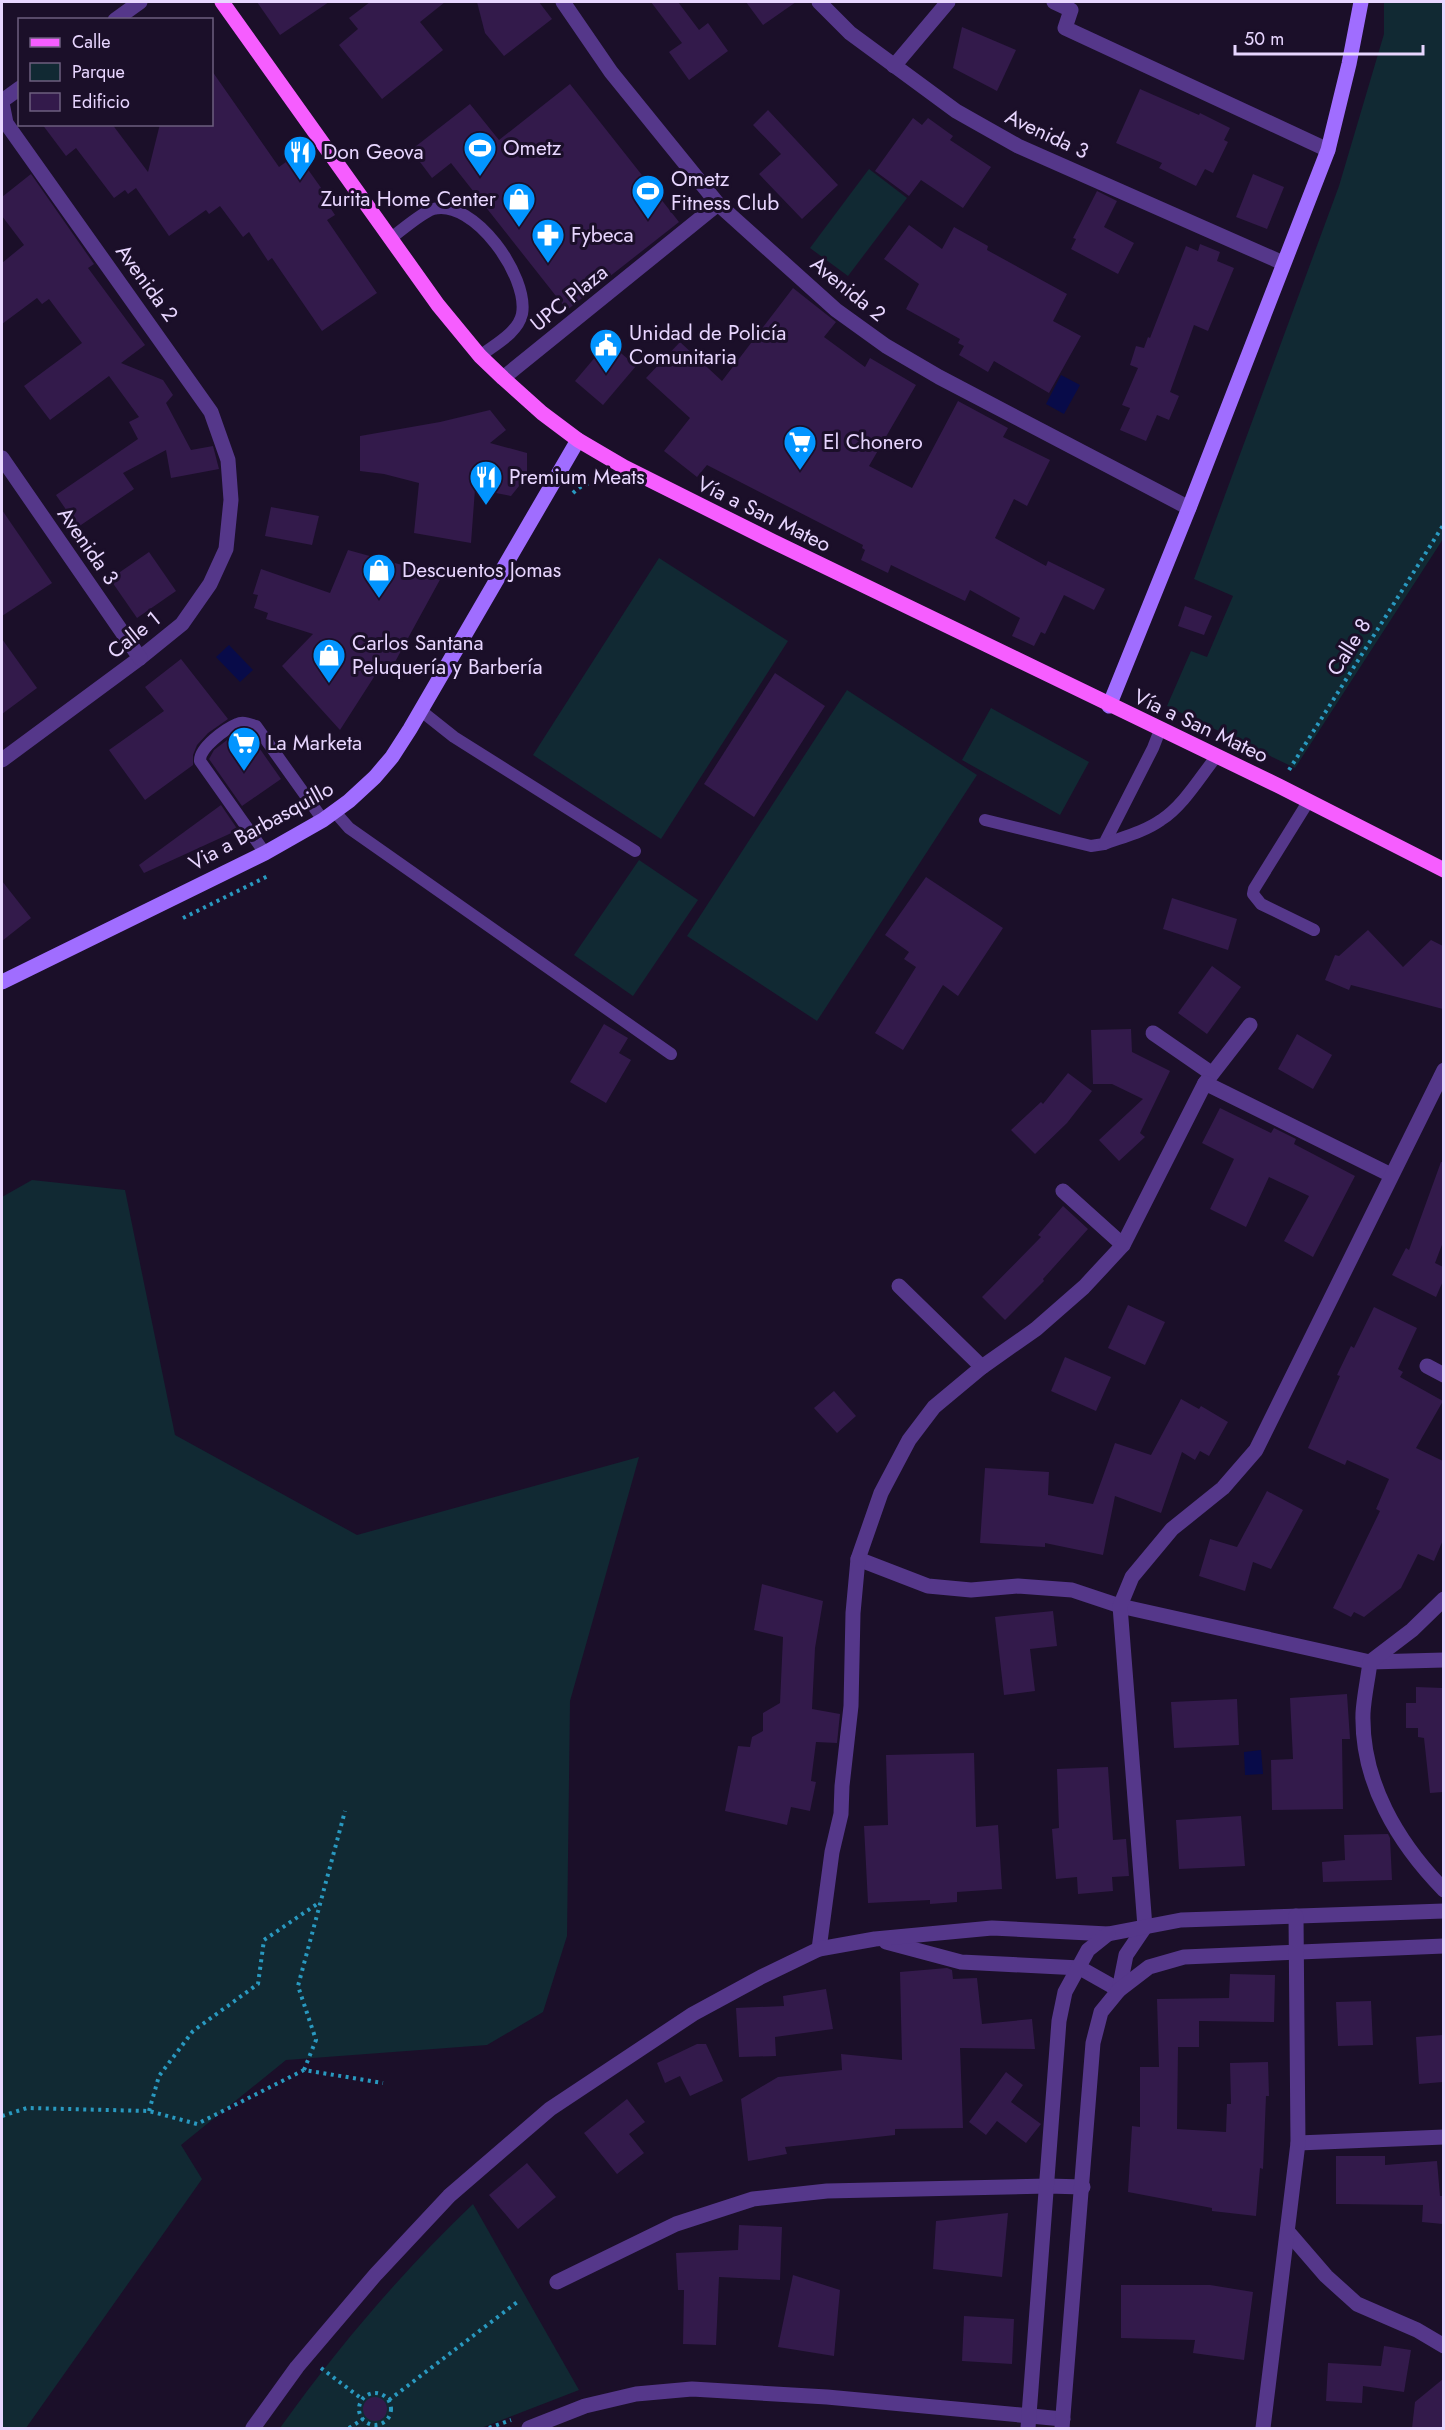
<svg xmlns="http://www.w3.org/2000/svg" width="1445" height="2430" font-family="Jost,sans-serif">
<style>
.green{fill:#112933}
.water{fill:#080b49}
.building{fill:#331a4b}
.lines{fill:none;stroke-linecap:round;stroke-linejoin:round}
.path{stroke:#2999c0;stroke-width:4;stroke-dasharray:3 4.5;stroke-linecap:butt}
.lane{stroke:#55378a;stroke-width:12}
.street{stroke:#55378a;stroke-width:15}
.secondary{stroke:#a06dff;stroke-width:15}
.primary{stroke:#f65dff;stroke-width:15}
.labels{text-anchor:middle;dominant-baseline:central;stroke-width:6;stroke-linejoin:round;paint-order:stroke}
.street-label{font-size:21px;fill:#e8d6ff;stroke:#1b0f29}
.poi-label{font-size:21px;fill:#e8d6ff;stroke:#1b0f29;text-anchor:start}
</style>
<rect width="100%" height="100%" fill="#1b0f29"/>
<g class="green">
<path d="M1384,2H1443V539L1295,768L1167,706L1191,651L1207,657L1233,596L1194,579L1339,186L1384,34Z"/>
<path d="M869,169L907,198L848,276L810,248Z"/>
<path d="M659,558L788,641L661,839L533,755Z"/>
<path d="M847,690L977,775L817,1021L687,936Z"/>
<path d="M991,708L1089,762L1060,815L962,760Z"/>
<path d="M639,860L698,900L633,996L574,955Z"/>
<path d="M32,1180L125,1190L175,1435L357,1535L639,1457L570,1701L567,1936L543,2012L487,2045L286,2060L181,2145L202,2179L26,2428H2V1197Z"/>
<path d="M473,2204L579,2390L481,2428H280C338,2347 401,2273 473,2204Z"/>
</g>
<g class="water">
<path d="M1061,375L1080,385L1064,414L1046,404Z"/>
<path d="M229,645L253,670L240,682L216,657Z"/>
<path d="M1261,1750L1263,1774L1245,1775L1244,1752Z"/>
</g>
<g class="building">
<path d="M257,2H329L280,35Z"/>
<path d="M370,2H445L420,22L443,50L382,99L339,45L358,29L349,18Z"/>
<path d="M477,2H539L552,19L504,56L485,33Z"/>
<path d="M651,2H678L699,30L708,23L728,51L689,80L669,52L682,43Z"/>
<path d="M746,2H796L763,25Z"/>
<path d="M962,27L1016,50L997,91L953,68Z"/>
<path d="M212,71L279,167L297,154L324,192L321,194L335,215L327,220L377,293L322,331L272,258L268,261L249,232L243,237L220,206L209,214L206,210L169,236L136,188L128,194L125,190L114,198L76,148L66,156L42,124H112L148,172L160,124H212Z"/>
<path d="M570,84L679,222L567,310L451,163L432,178L411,150L470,104L499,140Z"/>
<path d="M1140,89L1199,115L1200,113L1230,128L1224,140L1228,142L1213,173L1205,169L1196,186L1159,168L1162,163L1116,143Z"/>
<path d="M768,110L838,185L802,219L759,174L781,154L753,125Z"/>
<path d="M913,118L922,125L928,118L953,136L950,140L991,167L963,208L921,180L909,196L875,171Z"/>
<path d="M31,174L94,264L88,268L145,345L121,363L163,380L173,395L166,403L191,450L213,446L219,469L171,478L166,450L123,473L134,489L78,527L56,495L138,439L129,422L139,417L109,376L50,420L24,386L82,343L49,299L42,304L37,298L2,324V263L24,245L2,216V197Z"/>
<path d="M1253,174L1284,187L1267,229L1236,217Z"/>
<path d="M1097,191L1117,201L1104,227L1134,243L1118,274L1071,249L1076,239L1073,238Z"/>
<path d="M909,225L942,249L954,227L988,246L987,250L1067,294L1053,321L1081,336L1049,393L994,361L988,372L959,355L964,346L958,343L960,339L906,309L919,284L884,259Z"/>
<path d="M1200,244L1220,252L1217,261L1234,268L1208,331L1194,325L1170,392L1179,396L1169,420L1157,415L1146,441L1120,430L1130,408L1122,405L1138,368L1130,365L1136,346L1144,348L1148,337L1150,338L1186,246L1198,251Z"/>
<path d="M793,288L836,322L824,337L865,367L870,358L916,385L869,466L912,488L958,401L1008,428L1003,437L1050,460L1027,506L1014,499L995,538L1046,566L1048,561L1105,589L1094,610L1064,595L1045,634L1041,632L1034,646L1012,636L1020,618L970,590L965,601L891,565L888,573L861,560L865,550L862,548L863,545L707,465L697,477L664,451L690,418L646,378L680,342L722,381Z"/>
<path d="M608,342L636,366L603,405L575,381Z"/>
<path d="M490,410L506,430L490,443L527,453V476L511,496L475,489L471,543L414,533L419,483L384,474L360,471V436L440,422Z"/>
<path d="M271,507L319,516L312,545L265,536Z"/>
<path d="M2,510L52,583L2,616Z"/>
<path d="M348,550L442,576L390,671L381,666L340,730L282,666L313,634L266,619L268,613L254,608L258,595L253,594L261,569L330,593Z"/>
<path d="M149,552L176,591L137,618L110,579Z"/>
<path d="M1185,606L1212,616L1204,635L1178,626Z"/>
<path d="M2,639L37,688L2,714Z"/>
<path d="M181,659L228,719L208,733L197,745L193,755V765L145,800L109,750L164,711L145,687Z"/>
<path d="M775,673L825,706L754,817L704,784Z"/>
<path d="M248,732L281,779L242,806L209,759L214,750L231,737L238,733L242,737Z"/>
<path d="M221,805L238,830L144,873L139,865Z"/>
<path d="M926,877L1003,928L958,996L943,985L903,1050L875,1033L916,967L904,959L909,952L885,935Z"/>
<path d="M2,881L31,918L2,941Z"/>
<path d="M1172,898L1237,919L1228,950L1163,929Z"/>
<path d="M1368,930L1403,967L1431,940L1443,946V1009L1351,985L1349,990L1325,980L1335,955L1339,956Z"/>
<path d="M1212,966L1241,987L1207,1034L1178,1013Z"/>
<path d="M604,1024L628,1038L619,1053L631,1060L606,1103L570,1082Z"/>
<path d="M1131,1029L1132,1052L1170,1071L1140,1133L1145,1137L1119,1161L1099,1140L1143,1099L1112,1084H1093L1091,1030Z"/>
<path d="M1297,1034L1332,1055L1313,1089L1278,1069Z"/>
<path d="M1068,1073L1092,1091L1067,1123L1035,1154L1011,1130L1041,1102L1043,1104Z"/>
<path d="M1220,1108L1271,1133L1274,1128L1296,1139L1294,1144L1355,1176L1313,1257L1284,1241L1309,1196L1269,1177L1246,1227L1210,1209L1234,1159L1202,1143Z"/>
<path d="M1441,1162H1443V1242L1435,1263L1443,1267V1281L1436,1297L1392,1275L1406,1248L1409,1250Z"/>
<path d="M1063,1206L1088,1229L1043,1279L1044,1281L1005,1320L982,1297L1041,1237L1038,1235Z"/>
<path d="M1128,1305L1165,1322L1145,1365L1108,1348Z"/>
<path d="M1374,1307L1417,1328L1398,1369L1403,1372L1400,1377L1443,1401L1416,1448L1443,1461V1540L1434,1561L1418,1554L1401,1588L1364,1617L1354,1612L1351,1617L1333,1608L1380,1511L1376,1509L1389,1479L1347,1460L1345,1465L1308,1448L1340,1376L1337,1375L1351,1346L1354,1348Z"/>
<path d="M1065,1357L1111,1377L1096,1411L1051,1391Z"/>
<path d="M834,1391L856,1416L837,1433L814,1408Z"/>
<path d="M1181,1399L1199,1409L1201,1406L1228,1422L1209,1456L1200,1451L1195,1460L1182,1452L1161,1513L1115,1496L1103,1555L1045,1543V1547L980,1543L985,1468L1049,1472L1048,1495L1093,1504L1115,1443L1151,1455Z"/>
<path d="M1267,1491L1303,1510L1271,1569L1253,1562L1245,1591L1199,1576L1210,1539L1237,1547Z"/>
<path d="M762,1584L823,1601L815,1648L812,1709L840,1714L837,1743L816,1742L811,1781L816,1782L810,1811L791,1807L787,1825L725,1811L738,1746L750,1747L752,1737L763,1731V1713L780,1703L783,1637L754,1630Z"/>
<path d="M1053,1611L1057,1646L1030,1649L1035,1691L1004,1695L995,1617Z"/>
<path d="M1416,1687L1443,1688V1792L1430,1793L1424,1738L1418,1737V1728H1406V1703H1416Z"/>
<path d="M1347,1694L1350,1739H1342L1343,1809L1272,1810L1271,1760L1293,1759L1290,1698Z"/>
<path d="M1237,1699L1239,1745L1174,1748L1171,1702Z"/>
<path d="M974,1753L976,1827L998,1825L1002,1889L957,1892V1902L930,1904V1900L868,1903L864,1826L888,1825L886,1755Z"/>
<path d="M1108,1767L1113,1840L1126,1839L1129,1876L1112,1877L1113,1891L1078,1894L1077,1877L1056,1879L1052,1829L1059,1828L1057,1769Z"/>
<path d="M1241,1816L1245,1866L1179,1869L1176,1820Z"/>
<path d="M1388,1834L1390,1838L1392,1880L1323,1882L1322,1862L1345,1860L1344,1835Z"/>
<path d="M947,1968L952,1970L953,1979L977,1978L982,2024L1032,2019L1035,2049L960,2048L963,2128L895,2129V2135L785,2147L787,2154L748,2161L741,2099L778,2077L842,2070L841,2054L902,2060L900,1972Z"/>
<path d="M1230,1974L1275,1975L1274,2022L1199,2021V2047H1178L1177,2129L1226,2132L1227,2104H1231L1230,2063L1268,2062L1269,2096H1266L1263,2169L1260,2168L1256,2216L1212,2211V2208L1128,2192L1132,2126L1140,2127V2067H1159L1157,1999L1229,1998Z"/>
<path d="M826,1989L833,2029L775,2037L776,2056L739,2057L736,2008L784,2006L783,1996Z"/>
<path d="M1371,2001L1373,2045L1338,2046L1336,2002Z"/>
<path d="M1443,2035V2082L1419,2084L1416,2037Z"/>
<path d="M697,2044H706L723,2081L690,2096L680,2076L665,2083L657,2063Z"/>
<path d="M1006,2072L1023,2085L1011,2102L1041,2124L1026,2143L997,2121L986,2135L969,2122Z"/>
<path d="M627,2099L645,2122L629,2134L644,2153L617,2174L584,2133Z"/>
<path d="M1336,2156H1385V2165L1437,2161L1440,2196H1443V2224L1422,2222L1423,2205L1336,2204Z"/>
<path d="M527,2163L556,2197L518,2229L489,2195Z"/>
<path d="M1008,2213L1002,2277L933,2269L936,2221Z"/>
<path d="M739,2225L782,2227L780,2280L719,2277L716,2345L683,2344L684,2290H678L676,2253L738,2250Z"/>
<path d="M793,2275L840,2290L834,2356L778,2347Z"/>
<path d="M1121,2285H1210L1253,2292L1244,2360L1193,2353L1195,2340L1121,2338Z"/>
<path d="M964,2316L1014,2319L1012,2364L962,2361Z"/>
<path d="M1384,2346L1411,2350L1404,2392L1363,2386L1362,2403L1326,2401L1328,2363L1381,2366Z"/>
<path d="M1443,2379V2428H1412L1415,2402Z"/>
<circle cx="375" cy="2409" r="12"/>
</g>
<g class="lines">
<g class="path">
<path d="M573,493C584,482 597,480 612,485"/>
<path d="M1289,770L1444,524"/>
<path d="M183,918L268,876"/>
<path d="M304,2070L316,2040L298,1986L345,1811"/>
<path d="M149,2111L159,2076L193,2031L258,1984L264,1940L320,1902"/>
<path d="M2,2116L27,2108L149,2111L197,2124L304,2070L383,2083"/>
<path d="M321,2368L362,2399"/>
<circle cx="375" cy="2409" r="16"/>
<path d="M389,2400L520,2300"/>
<path d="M349,2428L363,2419"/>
<path d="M489,2428L511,2420"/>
</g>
<g class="lane">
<path d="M391,238C401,231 421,213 433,209C474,198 529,277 522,314C518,333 494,345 480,356"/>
<path d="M420,710L454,737L635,851"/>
<path d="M1308,802L1254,889L1253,894L1261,904L1314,930"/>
<path d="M335,812L349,828L671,1054"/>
<path d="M985,820L1091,846L1104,844L1153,748L1160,730"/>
<path d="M1104,844C1123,837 1144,832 1161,820C1183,806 1200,777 1216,757"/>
<path d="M265,853L200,761C199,748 225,729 237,724C243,721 249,724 256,726L323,820"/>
</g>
<g class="street">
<path d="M563,2L611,72L718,204L836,310L886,346L939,377L1189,508"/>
<path d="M819,2L850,33L956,111L1018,146L1283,263"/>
<path d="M1054,2L1071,10L1065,28L1328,150"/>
<path d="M115,20L140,2"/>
<path d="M894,66L948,2"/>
<path d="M2,101L20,88"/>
<path d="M2,103L6,123L211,412L228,460L231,500L226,549L210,584L182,624L140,658L2,760"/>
<path d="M503,378L718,204"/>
<path d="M2,458L140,658"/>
<path d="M1153,1033L1211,1073"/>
<path d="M1205,1083L1250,1025"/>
<path d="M1063,1191L1123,1245"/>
<path d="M899,1286L982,1367"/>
<path d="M1427,1366L1444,1375"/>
<path d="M858,1559L928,1586L971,1590L1018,1586L1072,1590L1120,1606L1370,1662L1444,1660"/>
<path d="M1444,1599L1412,1630L1370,1662C1368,1679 1364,1696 1363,1713C1361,1782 1398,1843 1444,1890"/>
<path d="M886,1942L961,1962L1080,1968L1119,1990"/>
<path d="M819,1949L832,1852L841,1814L842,1786L851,1706L853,1613L858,1559L881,1493L909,1440L934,1407L982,1367L1036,1329L1084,1287L1123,1245L1205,1083L1391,1175"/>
<path d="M1119,1990L1126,1955L1145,1927L1120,1606L1132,1577L1172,1529L1223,1488L1256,1450L1444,1070"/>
<path d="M1298,2143L1444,2137"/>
<path d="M1288,2232L1326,2276L1357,2304L1417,2330L1444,2346"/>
<path d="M557,2282L676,2224L753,2199L827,2191L1048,2186L1083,2187"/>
<path d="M253,2428L297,2367L376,2274L449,2196L550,2109L693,2014L761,1977L819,1949L875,1939L992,1928L1108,1934L1181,1920L1444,1911"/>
<path d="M529,2428L585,2406L636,2394L692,2389L827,2397L1063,2419"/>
<path d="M1028,2428L1059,2021L1065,1992L1088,1950L1108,1934"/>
<path d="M1062,2428L1093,2043L1101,2012L1119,1990L1149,1967L1184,1957L1444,1946"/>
<path d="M1263,2428L1298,2143L1296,1916"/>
</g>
<g class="secondary">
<path d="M1109,706L1189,508L1328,150L1349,64L1361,2"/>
<path d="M2,982L265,853L323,820L349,801L375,777L392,757L410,729L578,440"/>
</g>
<path class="primary" d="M222,2L438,305L480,356L503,378L542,413L578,440L624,467L772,541L1279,786L1444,870"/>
</g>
<defs>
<symbol id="stadium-pin" viewBox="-11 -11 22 30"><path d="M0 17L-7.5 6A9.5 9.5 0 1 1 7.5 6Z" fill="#0295ff" stroke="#1b0f29"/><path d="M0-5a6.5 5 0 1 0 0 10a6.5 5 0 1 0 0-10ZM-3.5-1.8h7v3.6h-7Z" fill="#fff"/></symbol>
<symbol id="restaurant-pin" viewBox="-11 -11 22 30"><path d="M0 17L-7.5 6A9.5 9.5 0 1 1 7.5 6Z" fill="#0295ff" stroke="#1b0f29"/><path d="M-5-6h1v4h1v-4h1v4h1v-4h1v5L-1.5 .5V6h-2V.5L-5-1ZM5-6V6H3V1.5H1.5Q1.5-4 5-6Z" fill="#fff"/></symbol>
<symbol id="shop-pin" viewBox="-11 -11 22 30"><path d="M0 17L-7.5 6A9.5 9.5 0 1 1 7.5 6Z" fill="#0295ff" stroke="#1b0f29"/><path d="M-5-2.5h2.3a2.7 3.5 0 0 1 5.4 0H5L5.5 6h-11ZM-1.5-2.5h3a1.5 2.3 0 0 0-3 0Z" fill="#fff"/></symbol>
<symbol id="pharmacy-pin" viewBox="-11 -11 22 30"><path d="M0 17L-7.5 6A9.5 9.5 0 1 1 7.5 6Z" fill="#0295ff" stroke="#1b0f29"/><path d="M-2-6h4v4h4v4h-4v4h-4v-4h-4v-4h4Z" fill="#fff"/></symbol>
<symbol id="civic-pin" viewBox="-11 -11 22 30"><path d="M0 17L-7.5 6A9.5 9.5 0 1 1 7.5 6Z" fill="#0295ff" stroke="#1b0f29"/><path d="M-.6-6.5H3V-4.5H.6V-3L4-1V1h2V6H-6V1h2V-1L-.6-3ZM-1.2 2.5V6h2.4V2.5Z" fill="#fff"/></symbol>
<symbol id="supermarket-pin" viewBox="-11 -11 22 30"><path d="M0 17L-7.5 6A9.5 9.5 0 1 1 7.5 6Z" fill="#0295ff" stroke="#1b0f29"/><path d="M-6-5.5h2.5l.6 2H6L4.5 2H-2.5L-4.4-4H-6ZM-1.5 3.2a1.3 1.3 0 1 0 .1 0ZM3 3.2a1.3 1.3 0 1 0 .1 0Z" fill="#fff"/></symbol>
</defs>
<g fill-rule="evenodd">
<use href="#stadium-pin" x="461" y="129" width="38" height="52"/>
<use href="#restaurant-pin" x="281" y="133" width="38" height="52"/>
<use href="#stadium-pin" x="629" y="172" width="38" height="52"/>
<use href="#shop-pin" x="500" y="180" width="38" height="52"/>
<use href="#pharmacy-pin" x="529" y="216" width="38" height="52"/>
<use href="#civic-pin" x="587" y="326" width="38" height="52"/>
<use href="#supermarket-pin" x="781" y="423" width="38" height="52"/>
<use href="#restaurant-pin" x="467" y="458" width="38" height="52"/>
<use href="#shop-pin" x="360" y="551" width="38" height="52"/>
<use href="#shop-pin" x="310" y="636" width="38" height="52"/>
<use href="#supermarket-pin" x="225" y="724" width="38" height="52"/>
</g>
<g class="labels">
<g class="street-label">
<text transform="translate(1047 134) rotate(25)">Avenida 3</text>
<text transform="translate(147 283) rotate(54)">Avenida 2</text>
<text transform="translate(848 289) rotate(39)">Avenida 2</text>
<text transform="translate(569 298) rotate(-39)">UPC Plaza</text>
<text transform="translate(764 514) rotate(26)">Vía a San Mateo</text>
<text transform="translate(88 546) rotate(55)">Avenida 3</text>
<text transform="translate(134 635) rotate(-39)">Calle 1</text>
<text transform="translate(1349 647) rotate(-58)">Calle 8</text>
<text transform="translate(1201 726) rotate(25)">Vía a San Mateo</text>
<text transform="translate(261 826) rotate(-29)">Via a Barbasquillo</text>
</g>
<g class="poi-label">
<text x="503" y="148">Ometz</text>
<text x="323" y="152">Don Geova</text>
<text x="671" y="179">Ometz<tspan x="671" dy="24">Fitness Club</tspan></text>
<text x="496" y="199" text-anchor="end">Zurita Home Center</text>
<text x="571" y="235">Fybeca</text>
<text x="629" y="333">Unidad de Policía<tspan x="629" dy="24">Comunitaria</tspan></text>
<text x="823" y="442">El Chonero</text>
<text x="509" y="477">Premium Meats</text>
<text x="402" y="570">Descuentos Jomas</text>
<text x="352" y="643">Carlos Santana<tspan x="352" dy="24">Peluquería y Barbería</tspan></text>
<text x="267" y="743">La Marketa</text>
</g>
</g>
<rect width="1445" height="2430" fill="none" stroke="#e8d6ff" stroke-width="6"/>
<rect x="18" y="18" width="195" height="108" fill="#1b0f29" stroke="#6d5f7f" stroke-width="1.5"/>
<rect x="30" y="38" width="30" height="9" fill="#f65dff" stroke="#6d5f7f" stroke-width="1.5"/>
<text x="72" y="48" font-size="18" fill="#e8d6ff">Calle</text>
<rect x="30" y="63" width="30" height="18" fill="#112933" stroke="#6d5f7f" stroke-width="1.5"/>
<text x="72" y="78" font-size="18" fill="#e8d6ff">Parque</text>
<rect x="30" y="93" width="30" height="18" fill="#331a4b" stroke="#6d5f7f" stroke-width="1.5"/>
<text x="72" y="108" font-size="18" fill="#e8d6ff">Edificio</text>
<path d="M1235 45v9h188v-9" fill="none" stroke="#e8d6ff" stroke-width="3"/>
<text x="1244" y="45" font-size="18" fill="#e8d6ff" stroke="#1b0f29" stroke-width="4.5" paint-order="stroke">50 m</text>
</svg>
